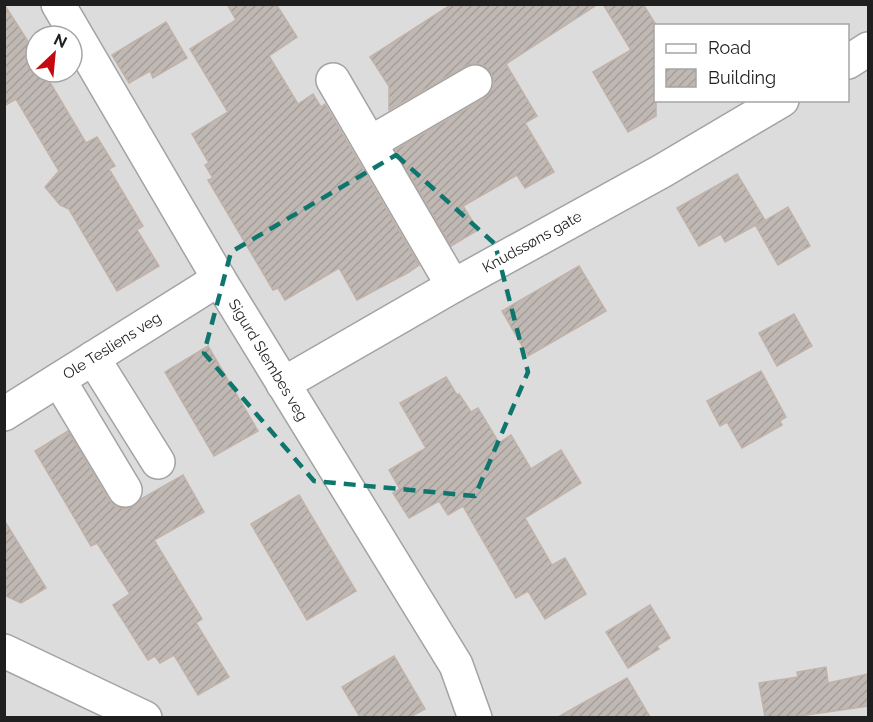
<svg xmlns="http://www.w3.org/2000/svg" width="873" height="722" font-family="Raleway,sans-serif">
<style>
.residential{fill:#dddcdc;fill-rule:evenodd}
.building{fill:url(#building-hatch);stroke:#c1b2a9;stroke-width:1.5}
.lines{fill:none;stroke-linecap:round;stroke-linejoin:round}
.minor-casing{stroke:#a3a3a3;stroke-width:36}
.minor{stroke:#fff;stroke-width:33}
.marked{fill:none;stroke:#0f766e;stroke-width:4.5;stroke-dasharray:12 8;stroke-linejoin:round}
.labels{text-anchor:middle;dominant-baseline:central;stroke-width:6;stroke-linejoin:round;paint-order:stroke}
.street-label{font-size:15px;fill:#1f1f1f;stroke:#fff}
</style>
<defs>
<pattern id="building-hatch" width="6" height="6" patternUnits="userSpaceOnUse" patternTransform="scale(1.5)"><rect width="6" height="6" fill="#c0b8b3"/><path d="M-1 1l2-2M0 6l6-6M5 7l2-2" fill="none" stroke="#a59e9a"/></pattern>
</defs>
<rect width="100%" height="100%" fill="#f0ece6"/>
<path class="residential" d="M5,5H868V717H5ZM656,26H848V100H656ZM36,36H72V72H36Z"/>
<g class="building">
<path d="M4,4L36,54V72H47L51,78L48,79L86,143L97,137L115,166L109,169L143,226L137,230L159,266L117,291L69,209L60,205L45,187L59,171L16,99L4,106Z"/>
<path d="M227,4H276L297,37L269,56L298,104L313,94L321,107L325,104L419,265L409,272L357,300L339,268L285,300L278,288L273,290L208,180L213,178L205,165L209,163L192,134L228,112L190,49L236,20Z"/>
<path d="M452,4H598L506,64L537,116L525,123L554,172L525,188L517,175L463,206L478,230L451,246L395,150L485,98L491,91L494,83L491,73L484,66L474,63L466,66L389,110V86L370,57Z"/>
<path d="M603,4H643L656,25V116L628,132L593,72L631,50Z"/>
<path d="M166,22L187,58L153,78L150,71L129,83L112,55Z"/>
<path d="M737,174L765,220L725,242L721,234L699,246L677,208Z"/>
<path d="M788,207L810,246L778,265L756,226Z"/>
<path d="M579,266L606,311L528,356L502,311Z"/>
<path d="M794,314L812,346L777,366L759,333Z"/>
<path d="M208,346L258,431L214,456L165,372Z"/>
<path d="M761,371L786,417L780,421L782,425L742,448L727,422L720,426L707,401Z"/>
<path d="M446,377L457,395L459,394L471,412L478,408L499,443L511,435L531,469L561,450L581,483L525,518L552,565L565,558L586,594L545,619L528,591L516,598L463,506L448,515L439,501L409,518L393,493L400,489L389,470L426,448L400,403Z"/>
<path d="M68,431L109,500L115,506L125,509L134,506L141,499L183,475L204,512L154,540L202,619L196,623L229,677L198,695L174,655L160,663L155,656L148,660L113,605L130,594L97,543L91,546L35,451Z"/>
<path d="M299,495L356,591L307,620L251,524Z"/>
<path d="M4,520L46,588L21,603L4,595Z"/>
<path d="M650,605L670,638L657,646L659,649L628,668L606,632Z"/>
<path d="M394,656L425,709L410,717H360L342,687Z"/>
<path d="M826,667L828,683L868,674V706L793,717H765L759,683L798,677L797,672Z"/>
<path d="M627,678L650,717H558Z"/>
</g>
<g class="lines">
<defs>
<g id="minor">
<path d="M58,4L219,279L456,665L475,718"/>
<path d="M848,62L868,49"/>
<path d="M333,80L453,286"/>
<path d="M370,143L475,82"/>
<path d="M93,358L158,462"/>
<path d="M59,380L125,490"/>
<path d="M283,384L453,286L662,171L782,100"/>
<path d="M4,414L219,279"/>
<path d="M4,651L145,718"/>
</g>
</defs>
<use href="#minor" class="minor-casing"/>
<use href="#minor" class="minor"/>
</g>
<path class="marked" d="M396,155L495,244L528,372L475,496L314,481L204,353L231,252Z"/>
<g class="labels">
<g class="street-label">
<text transform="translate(532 242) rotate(-29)">Knudssøns gate</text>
<text transform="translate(112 346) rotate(-32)">Ole Tesliens veg</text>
<text transform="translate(268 360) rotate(59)">Sigurd Slembes veg</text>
</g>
</g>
<rect width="873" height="722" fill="none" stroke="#1f1f1f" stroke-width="12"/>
<rect x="654" y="24" width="195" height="78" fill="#ffffff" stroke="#a5a5a5" stroke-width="1.5"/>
<rect x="666" y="44" width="30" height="9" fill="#ffffff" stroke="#a5a5a5" stroke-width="1.5"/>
<text x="708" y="54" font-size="18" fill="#1f1f1f">Road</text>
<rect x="666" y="69" width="30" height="18" fill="url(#building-hatch)" stroke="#a5a5a5" stroke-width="1.5"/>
<text x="708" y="84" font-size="18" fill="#1f1f1f">Building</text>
<g transform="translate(54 54) rotate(26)"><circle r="28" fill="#ffffff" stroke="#a5a5a5" stroke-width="1.5"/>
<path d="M0-4.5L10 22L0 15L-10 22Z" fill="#c60911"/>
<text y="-9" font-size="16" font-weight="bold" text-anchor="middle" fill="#1f1f1f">N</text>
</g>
</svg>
